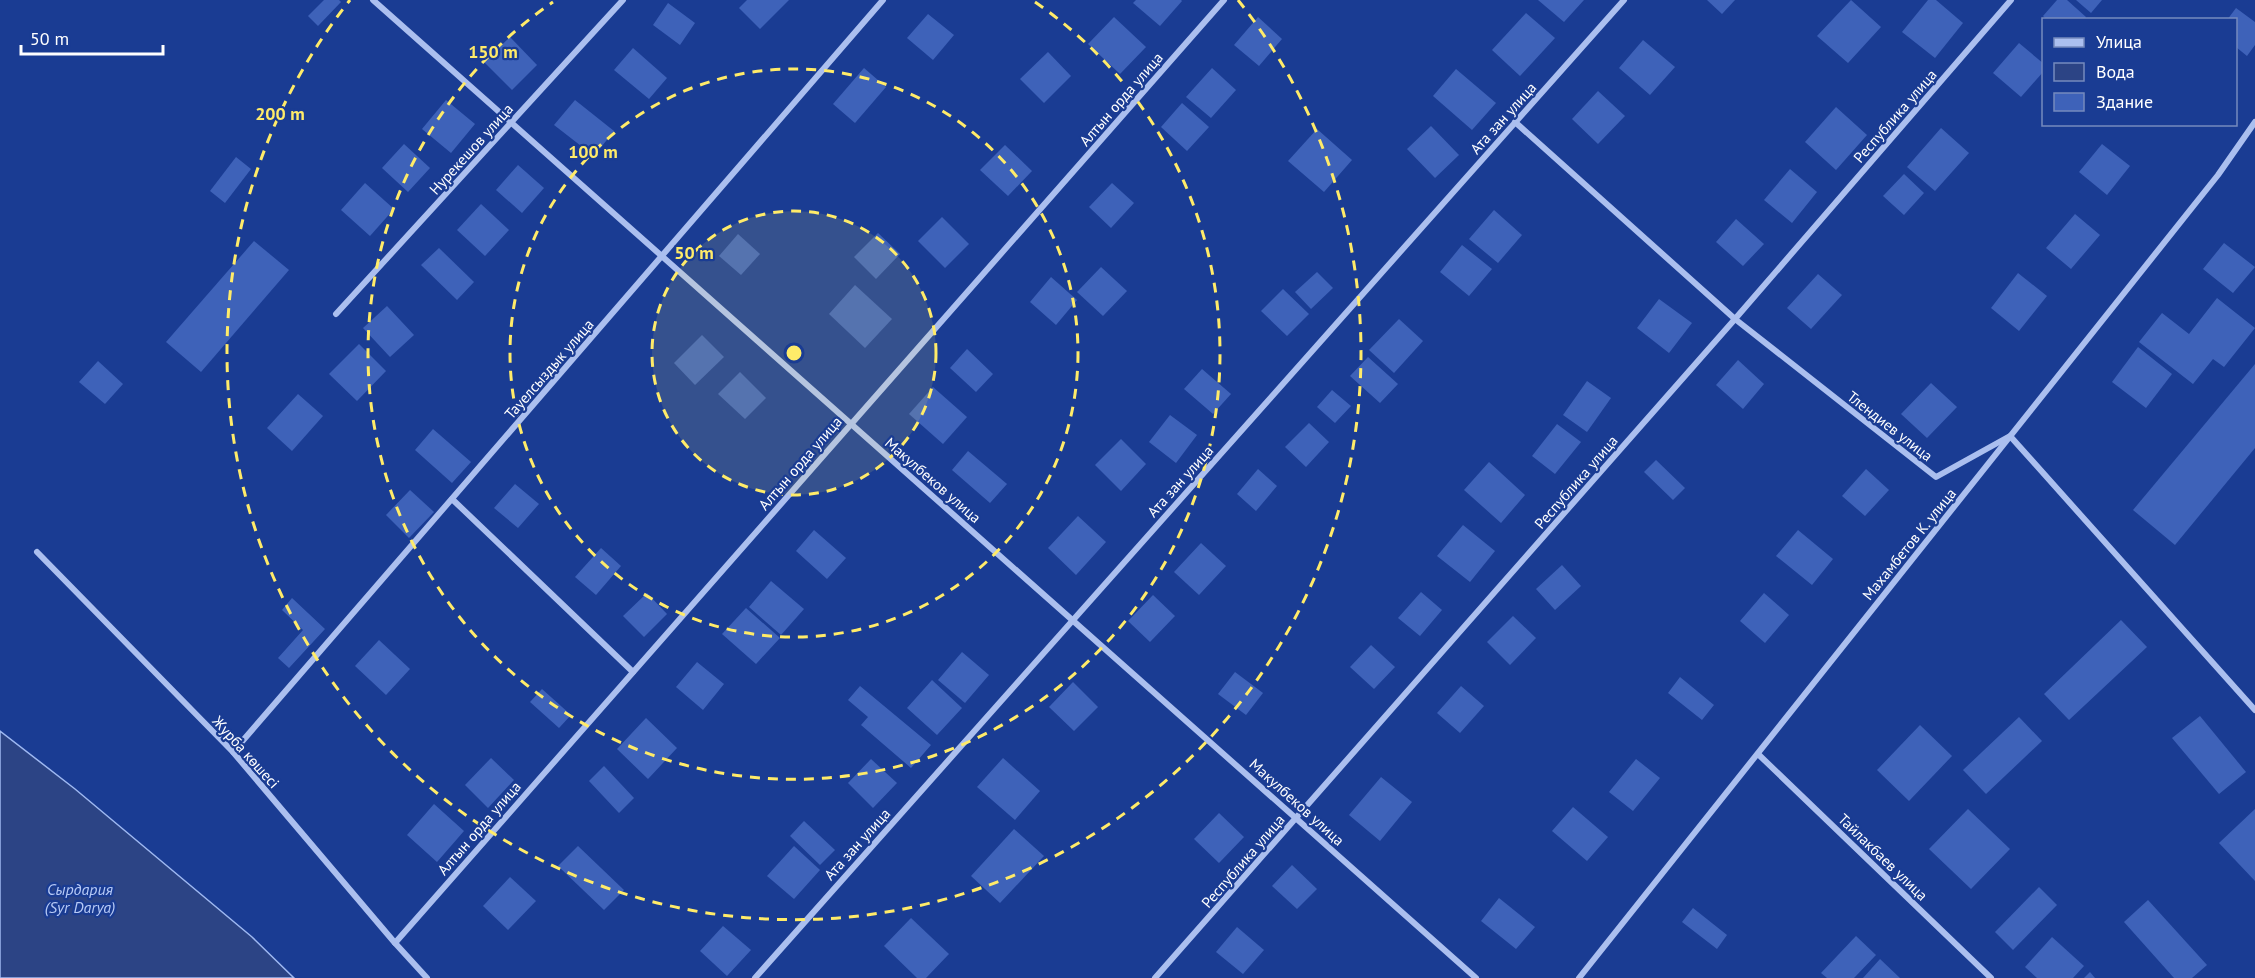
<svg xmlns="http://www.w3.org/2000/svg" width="2255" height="978" font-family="'PT Sans',sans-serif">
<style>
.water{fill:#2c4485;stroke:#9eb8f1;stroke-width:1.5}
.building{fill:#3e62b9}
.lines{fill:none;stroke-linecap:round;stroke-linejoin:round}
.street{stroke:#abbfef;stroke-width:6}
.ring{fill:none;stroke:#ffeb69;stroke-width:3;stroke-dasharray:10 8}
.labels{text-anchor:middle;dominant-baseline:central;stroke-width:4.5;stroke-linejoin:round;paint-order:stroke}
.street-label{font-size:15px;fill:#fff;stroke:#1a3c93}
.water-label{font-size:16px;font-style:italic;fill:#b7caf6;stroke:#1a3c93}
.centre{fill:#ffeb69;stroke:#1a3c93;stroke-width:3}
.ring-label{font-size:18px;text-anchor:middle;font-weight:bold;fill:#ffeb69;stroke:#1a3c93;stroke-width:4.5;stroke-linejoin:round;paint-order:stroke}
</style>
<rect width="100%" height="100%" fill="#1a3c93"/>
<path class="water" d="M0,731L75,789L252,937L294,978H0Z"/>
<g class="building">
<path d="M324,0H339L341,2L318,26L308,16Z"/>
<path d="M747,0H789L760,29L739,8Z"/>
<path d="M1136,0H1181L1182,1L1160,26L1133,3Z"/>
<path d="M1538,0H1584L1564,22Z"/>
<path d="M1707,0H1735L1722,14Z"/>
<path d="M1851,0L1881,27L1848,63L1817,36Z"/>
<path d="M1928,0H1936L1963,23L1935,58L1902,32Z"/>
<path d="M2057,0H2067L2086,17L2084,20H2047L2043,16Z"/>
<path d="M2076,0H2102L2091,13Z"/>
<path d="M668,3L695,23L680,45L653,25Z"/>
<path d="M2236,8L2255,22V45L2247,56L2236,47V20H2227Z"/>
<path d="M1526,13L1555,38L1520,76L1492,50Z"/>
<path d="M928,14L954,35L933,60L907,38Z"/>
<path d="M1114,17L1146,47L1120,74L1088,44Z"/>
<path d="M1258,17L1282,39L1259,66L1234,45Z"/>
<path d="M510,37L537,65L512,90L484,62Z"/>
<path d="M1643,40L1675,67L1650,95L1619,68Z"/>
<path d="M2019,43L2044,64V71L2021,97L1993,73Z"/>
<path d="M633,48L667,78L649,99L614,70Z"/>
<path d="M1048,52L1071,76L1044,103L1020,79Z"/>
<path d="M864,68L886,87L855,123L833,104Z"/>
<path d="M1212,68L1236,90L1211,118L1186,97Z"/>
<path d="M1456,69L1496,103L1472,130L1433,96Z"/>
<path d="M1598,91L1625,116L1598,144L1572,119Z"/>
<path d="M446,100L475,124L451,153L422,129Z"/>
<path d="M575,100L614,131L594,156L554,125Z"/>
<path d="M1182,103L1209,127L1187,151L1161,127Z"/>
<path d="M1836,107L1867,135L1836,170L1805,142Z"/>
<path d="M1431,126L1459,155L1435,178L1407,149Z"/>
<path d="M1941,128L1969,153L1935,191L1907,167Z"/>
<path d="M1317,129L1352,160L1324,192L1288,161Z"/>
<path d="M404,144L430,168L408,192L382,168Z"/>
<path d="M2102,144L2130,166L2107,195L2079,172Z"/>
<path d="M1005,145L1032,171L1008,196L980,170Z"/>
<path d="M236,157L251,169L225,203L210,191Z"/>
<path d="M518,165L544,188L522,213L496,190Z"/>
<path d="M1790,169L1817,192L1792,223L1764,200Z"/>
<path d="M1904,174L1924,193L1904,215L1883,196Z"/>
<path d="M365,183L394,209L370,236L341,210Z"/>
<path d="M1112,183L1134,203L1111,228L1089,207Z"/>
<path d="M481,204L509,230L485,256L457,230Z"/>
<path d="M1494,210L1522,235L1498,263L1469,239Z"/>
<path d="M2075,214L2100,235L2071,269L2046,248Z"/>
<path d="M942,217L969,244L945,268L918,241Z"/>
<path d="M1736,219L1764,244L1743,266L1716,242Z"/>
<path d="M878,233L900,254L876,279L854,257Z"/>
<path d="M738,234L760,254L741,275L719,256Z"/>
<path d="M254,241L289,270L201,372L166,342Z"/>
<path d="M2224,243L2255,267L2233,293L2203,269Z"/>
<path d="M1462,245L1492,269L1469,296L1440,272Z"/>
<path d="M439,248L474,282L457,300L421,265Z"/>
<path d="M1101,267L1127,291L1103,316L1077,292Z"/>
<path d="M1317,272L1333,288L1311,309L1295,292Z"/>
<path d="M2018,273L2047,296L2019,331L1991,308Z"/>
<path d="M1818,274L1842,295L1811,329L1787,308Z"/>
<path d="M1051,277L1077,300L1056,325L1030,302Z"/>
<path d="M855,285L892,319L865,348L829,314Z"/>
<path d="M1283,289L1309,314L1287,336L1261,311Z"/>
<path d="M2217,298L2255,328L2224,367L2213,359L2193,384L2139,342L2162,313L2189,334Z"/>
<path d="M1659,299L1692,323L1669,353L1637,328Z"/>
<path d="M387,306L414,335L390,357L363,328Z"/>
<path d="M1399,319L1423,341L1394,373L1369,350Z"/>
<path d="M702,335L724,357L695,385L674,363Z"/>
<path d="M359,344L386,371L357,401L329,374Z"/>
<path d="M2138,347L2172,374L2146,408L2112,382Z"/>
<path d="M967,349L993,374L976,392L950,368Z"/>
<path d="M1368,357L1398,384L1380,403L1350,376Z"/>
<path d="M1738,360L1764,384L1743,409L1716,385Z"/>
<path d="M98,361L123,384L105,404L79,382Z"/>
<path d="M2255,364V448L2175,545L2133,510Z"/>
<path d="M1202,369L1231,394L1213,414L1184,389Z"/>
<path d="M740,372L766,398L745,419L718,394Z"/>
<path d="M1587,381L1611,398L1587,432L1563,415Z"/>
<path d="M1931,383L1957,407L1927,438L1901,414Z"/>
<path d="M933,387L967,417L943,444L909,414Z"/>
<path d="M1332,390L1351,406L1335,423L1317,407Z"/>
<path d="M298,394L323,416L292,451L267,428Z"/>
<path d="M1170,415L1197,435L1176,463L1149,442Z"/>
<path d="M1309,423L1329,442L1306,467L1285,447Z"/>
<path d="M1557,424L1581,442L1555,474L1532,456Z"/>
<path d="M433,429L471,462L452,483L415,450Z"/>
<path d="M1121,439L1146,464L1121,491L1095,465Z"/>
<path d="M968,451L1007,484L990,503L952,470Z"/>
<path d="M1656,460L1685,488L1673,500L1644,472Z"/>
<path d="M1489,462L1525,495L1501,523L1464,490Z"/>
<path d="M1258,469L1277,486L1256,511L1237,494Z"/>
<path d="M1866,469L1889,490L1865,516L1842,496Z"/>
<path d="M515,484L539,504L518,528L494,508Z"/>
<path d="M410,490L434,512L409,538L386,515Z"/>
<path d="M1078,516L1106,542L1076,575L1048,548Z"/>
<path d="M1463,525L1495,551L1470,582L1437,556Z"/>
<path d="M814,530L846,558L827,579L796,551Z"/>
<path d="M1798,530L1833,559L1812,585L1776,556Z"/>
<path d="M1201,543L1226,566L1199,595L1174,572Z"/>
<path d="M601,548L621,566L596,595L575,577Z"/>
<path d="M1562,565L1581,586L1555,610L1536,589Z"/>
<path d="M771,581L804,609L781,635L749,607Z"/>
<path d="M1421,592L1442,610L1420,636L1398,618Z"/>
<path d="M647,593L667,614L644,637L623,616Z"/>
<path d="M1764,593L1789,615L1765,643L1740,621Z"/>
<path d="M1153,595L1175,616L1150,642L1128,621Z"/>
<path d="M292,598L325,629L289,668L278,658L303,630L282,610Z"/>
<path d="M746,608L780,638L756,664L722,634Z"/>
<path d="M1513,616L1536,638L1510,665L1487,642Z"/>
<path d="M2121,620L2147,647L2069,720L2044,694Z"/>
<path d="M379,640L410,669L386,695L355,666Z"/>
<path d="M1371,645L1395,667L1374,689L1350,667Z"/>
<path d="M962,652L989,675L965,703L938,680Z"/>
<path d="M697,662L724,684L703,710L676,687Z"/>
<path d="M1235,672L1263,693L1246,715L1218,694Z"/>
<path d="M1680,677L1714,705L1702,720L1668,693Z"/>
<path d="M932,680L962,708L937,735L907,708Z"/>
<path d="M1073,682L1098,707L1074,731L1049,707Z"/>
<path d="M860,686L931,745L911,768L861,725L868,717L848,700Z"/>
<path d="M1461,686L1484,706L1460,733L1437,713Z"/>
<path d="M542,689L571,715L559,728L530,702Z"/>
<path d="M2200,716L2246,772L2219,794L2172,738Z"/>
<path d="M2019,717L2042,741L1986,794L1963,770Z"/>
<path d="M646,718L677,748L648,779L617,749Z"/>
<path d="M1920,725L1952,756L1909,801L1877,770Z"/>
<path d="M491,758L514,780L488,808L465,785Z"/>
<path d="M1003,758L1040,791L1015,820L977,787Z"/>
<path d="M871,759L897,783L873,808L848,783Z"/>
<path d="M1636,759L1660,778L1633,811L1609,792Z"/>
<path d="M604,766L634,798L619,813L589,781Z"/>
<path d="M1381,777L1412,802L1380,841L1349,815Z"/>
<path d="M434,804L464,831L437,862L407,835Z"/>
<path d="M1573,807L1608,837L1587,861L1552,831Z"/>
<path d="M1968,809L2010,849L1971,889L1929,849Z"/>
<path d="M2255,809V881L2219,843Z"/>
<path d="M1219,813L1244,837L1219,863L1194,839Z"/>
<path d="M804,821L835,850L820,865L790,836Z"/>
<path d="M1014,829L1044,856L1000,903L971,876Z"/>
<path d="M578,846L624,890L604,910L558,866Z"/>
<path d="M794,846L820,870L794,899L767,876Z"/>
<path d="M1292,865L1317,889L1297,909L1272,886Z"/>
<path d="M510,877L536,901L508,930L483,906Z"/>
<path d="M2039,887L2057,905L2013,950L1995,932Z"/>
<path d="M1499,898L1535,927L1516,949L1481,921Z"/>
<path d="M2148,900L2207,965L2192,978H2174L2124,922Z"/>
<path d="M1693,908L1727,935L1717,949L1682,922Z"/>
<path d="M911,918L949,954L926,978H917L884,946Z"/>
<path d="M723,926L751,950L727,976L700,951Z"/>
<path d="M1237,927L1264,950L1243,974L1216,952Z"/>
<path d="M1856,936L1876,955L1854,978H1827L1821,973Z"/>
<path d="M2052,937L2084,966L2073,978H2037L2025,967Z"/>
<path d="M1880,959L1900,978H1863Z"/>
<path d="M2090,972L2095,978H2084Z"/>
</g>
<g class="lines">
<g class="street">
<path d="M373,0L1476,978"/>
<path d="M1515,122L1735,319L1936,477L2010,436L2255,710"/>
<path d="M336,314L623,0"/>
<path d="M452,499L633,672"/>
<path d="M37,552L233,752L395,943L427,978"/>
<path d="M233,752L883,0"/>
<path d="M1758,754L1991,978"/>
<path d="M395,943L1224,0"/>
<path d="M755,978L1624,0"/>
<path d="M1155,978L1735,319L2011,0"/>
<path d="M1579,978L2218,175L2255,122"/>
</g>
</g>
<circle cx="794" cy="353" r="142" fill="#ffeb69" fill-opacity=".12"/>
<g class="ring">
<circle cx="794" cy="353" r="142"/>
<circle cx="794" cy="353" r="284"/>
<path d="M1035 2A426 426 0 1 1 553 2"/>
<path d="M1238 0A567 567 0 1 1 350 0"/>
</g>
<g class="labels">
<g class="street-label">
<text transform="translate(1121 99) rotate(-49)">Алтын орда улица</text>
<text transform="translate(1895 116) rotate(-49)">Республика улица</text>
<text transform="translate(1503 118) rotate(-48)">Ата зан улица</text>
<text transform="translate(471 149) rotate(-48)">Нурекешов улица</text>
<text transform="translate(549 369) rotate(-49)">Тауелсыздык улица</text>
<text transform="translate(1890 426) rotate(38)">Тлендиев улица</text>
<text transform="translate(800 463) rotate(-49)">Алтын орда улица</text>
<text transform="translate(933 480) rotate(41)">Макулбеков улица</text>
<text transform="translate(1180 481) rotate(-48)">Ата зан улица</text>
<text transform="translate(1576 482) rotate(-49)">Республика улица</text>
<text transform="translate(1909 544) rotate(-51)">Махамбетов К. улица</text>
<text transform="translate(246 752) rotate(48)">Журба көшесі</text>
<text transform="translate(1297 802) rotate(42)">Макулбеков улица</text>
<text transform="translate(479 828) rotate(-49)">Алтын орда улица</text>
<text transform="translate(857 844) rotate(-48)">Ата зан улица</text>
<text transform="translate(1883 857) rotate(44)">Тайлакбаев улица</text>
<text transform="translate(1243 861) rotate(-49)">Республика улица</text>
</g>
<g class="water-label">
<text x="80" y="889">Сырдария<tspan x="80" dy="18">(Syr Darya)</tspan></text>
</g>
</g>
<circle cx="794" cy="353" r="9" class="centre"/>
<g class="ring-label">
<text x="493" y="58">150 m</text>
<text x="280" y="120">200 m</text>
<text x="593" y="158">100 m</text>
<text x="694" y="259">50 m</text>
</g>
<rect x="2042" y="18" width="195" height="108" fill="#1a3c93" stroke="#768abe" stroke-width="1.5"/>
<rect x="2054" y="38" width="30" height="9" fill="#abbfef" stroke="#768abe" stroke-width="1.5"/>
<text x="2096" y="48" font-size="18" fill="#ffffff">Улица</text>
<rect x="2054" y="63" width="30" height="18" fill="#2c4485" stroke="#768abe" stroke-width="1.5"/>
<text x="2096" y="78" font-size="18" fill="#ffffff">Вода</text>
<rect x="2054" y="93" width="30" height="18" fill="#3e62b9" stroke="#768abe" stroke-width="1.5"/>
<text x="2096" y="108" font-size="18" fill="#ffffff">Здание</text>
<path d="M21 45v9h142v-9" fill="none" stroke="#ffffff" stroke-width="3"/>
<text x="30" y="45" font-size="18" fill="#ffffff" stroke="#1a3c93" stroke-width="4.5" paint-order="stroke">50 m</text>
</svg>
